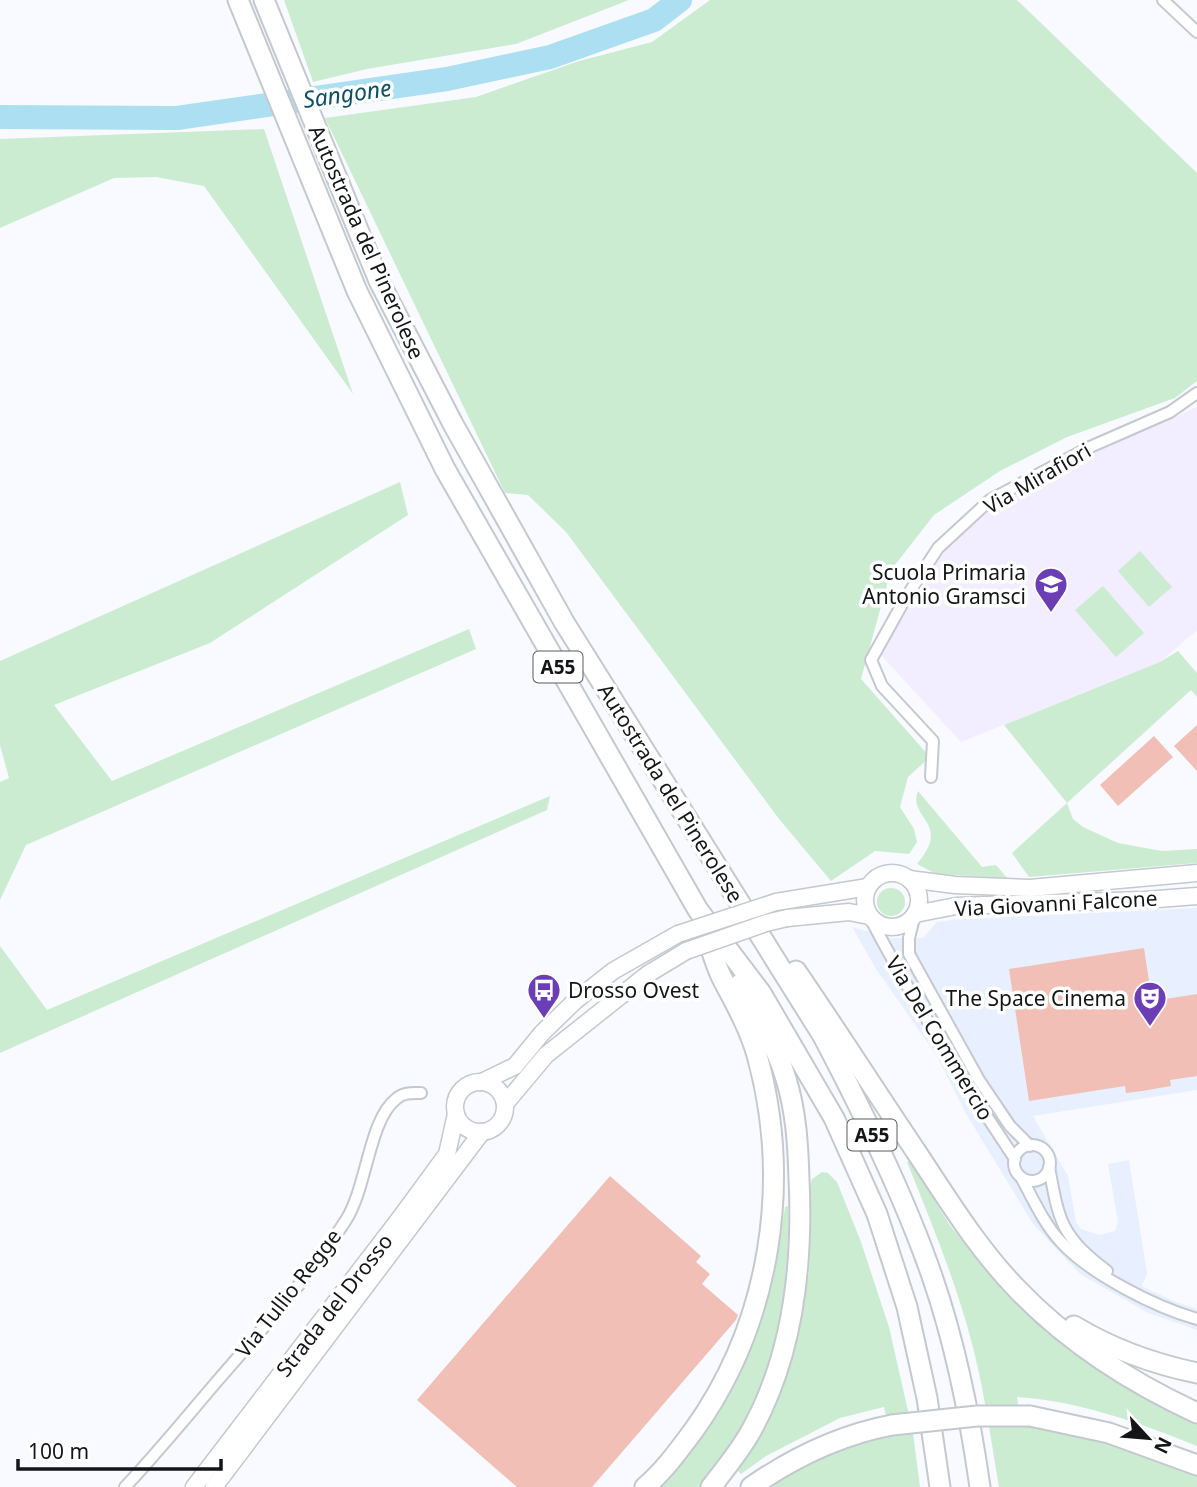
<svg xmlns="http://www.w3.org/2000/svg" width="1197" height="1487" font-family="'Noto Sans',sans-serif">
<style>
.built{fill:#e8f0ff}
.education{fill:#f2edff}
.green{fill:#ccecd2}
.lines{fill:none;stroke-linecap:round;stroke-linejoin:round}
.river{stroke:#acdff2;stroke-width:24}
.building{fill:#f1bfb6}
.street-casing{stroke:#c4c8cf;stroke-width:14}
.secondary-casing{stroke:#c4c8cf;stroke-width:19}
.highway-casing{stroke:#c4c8cf;stroke-width:23}
.street{stroke:#fff;stroke-width:10}
.secondary{stroke:#fff;stroke-width:16}
.highway{stroke:#fff;stroke-width:19}
.secondary-bridge-casing{stroke:#c4c8cf;stroke-width:19;stroke-linecap:butt}
.highway-bridge-casing{stroke:#c4c8cf;stroke-width:23;stroke-linecap:butt}
.secondary-bridge{stroke:#fff;stroke-width:16}
.highway-bridge{stroke:#fff;stroke-width:19}
.labels{text-anchor:middle;dominant-baseline:central;stroke-width:7;stroke-linejoin:round;paint-order:stroke}
.shield{fill:#fff;stroke:#5a5b5d;stroke-width:2}
.shield-label{font-size:19px;font-weight:bold;fill:#131517}
.street-label{font-size:21px;fill:#131517;stroke:#fff}
.poi-label{font-size:21px;fill:#131517;stroke:#fff;text-anchor:end}
.water-label{font-size:23px;font-style:italic;fill:#0d5165;stroke:#fff}
</style>
<rect width="100%" height="100%" fill="#f8faff"/>
<path class="built" d="M1197,908V1090L1033,1116L1068,1176L1076,1222L1081,1229L1100,1235L1115,1231L1118,1222L1108,1164L1129,1160L1147,1273L1142,1286L1173,1301L1197,1309V1330L1148,1313L1080,1274L1033,1224L965,1112L937,1056L876,969L852,927L892,938H923L937,922L960,919Z"/>
<path class="education" d="M1197,407V630L1160,662L961,742L880,654L947,547L994,504L1076,461Z"/>
<g class="green">
<path d="M284,0H629L516,44L367,69L313,82Z"/>
<path d="M710,0H1017L1197,173V381L1175,398L1067,437L1000,471L934,515L891,570L861,679L930,757L908,777L900,807L914,829L917,842L909,854L875,851L831,881L779,819L566,532L528,495L505,493L325,118L476,97L579,61L652,42Z"/>
<path d="M264,129L353,394L204,186L156,177L114,178L0,228V139Z"/>
<path d="M400,482L408,515L210,643L54,705L112,781L469,629L476,649L26,845L0,900V782L9,778L0,745V661Z"/>
<path d="M1140,551L1172,587L1149,607L1118,571Z"/>
<path d="M1103,586L1144,633L1116,657L1075,610Z"/>
<path d="M1178,651L1197,673V697L1191,690L1067,803L1073,819L1083,827L1118,843L1162,851L1197,849V863L1029,877L1012,853L1067,803L1004,725L1160,662Z"/>
<path d="M918,791L982,867L996,865L1007,878L936,874L917,864C953,823 907,818 918,791Z"/>
<path d="M550,796L547,810L0,1053V946L47,1010Z"/>
<circle cx="891" cy="902" r="14"/>
<path d="M910,1161L949,1224L983,1267L1020,1305L1197,1422V1446C1140,1423 1079,1401 1017,1397L1021,1424L1112,1443L1197,1474V1487H999C990,1434 983,1381 968,1329C952,1272 929,1217 907,1162Z"/>
<path d="M822,1172L828,1173L837,1182L861,1242L889,1327L913,1433L920,1487H766L814,1458L856,1441L890,1434L884,1407L840,1418L766,1456L741,1474L738,1471L766,1423L790,1361L809,1273L811,1228L809,1189L812,1179Z"/>
<path d="M788,1206C789,1276 781,1352 749,1415C736,1441 719,1464 703,1487H658C735,1413 769,1310 785,1207Z"/>
</g>
<g class="lines">
<path class="river" d="M0,117L177,118L447,79L550,57L654,20L680,0"/>
</g>
<g class="building">
<path d="M1197,725V771L1174,746Z"/>
<path d="M1154,736L1173,757L1118,806L1100,785Z"/>
<path d="M1144,948L1152,1001L1197,994V1076L1170,1080L1171,1086L1142,1091L1126,1093L1125,1086L1029,1101L1009,969Z"/>
<path d="M610,1176L701,1256L696,1262L710,1274L702,1284L738,1315L736,1320L592,1487H517L417,1400Z"/>
</g>
<g class="lines">
<defs>
<g id="street">
<path d="M1163,0L1197,32"/>
<path d="M931,777L933,741L882,686L871,660L905,599L938,548L990,500L1090,447L1170,412L1197,393"/>
<path d="M915,914L909,938V954L979,1080L1010,1126L1030,1146"/>
<path d="M869,916C913,1000 962,1080 1015,1159"/>
<circle cx="1032" cy="1163" r="18"/>
<path d="M1049,1167C1059,1222 1061,1236 1107,1271"/>
<path d="M1021,1177C1033,1199 1044,1224 1061,1242C1090,1274 1155,1307 1197,1319"/>
<path d="M125,1487C158,1452 188,1415 219,1379C264,1327 309,1277 346,1220C367,1187 369,1120 396,1099C404,1092 412,1093 421,1093"/>
</g>
<g id="secondary">
<circle cx="892" cy="900" r="27"/>
<path d="M909,879L955,885L1030,888L1197,873"/>
<path d="M776,902L868,887"/>
<path d="M915,914L956,906L1145,900L1197,896"/>
<path d="M787,918L849,912L869,916"/>
<path d="M482,1082L515,1066L542,1033L575,1001L613,971L678,934"/>
<circle cx="480" cy="1107" r="25"/>
<path d="M505,1104L546,1055L648,974L686,951"/>
<path d="M194,1487L400,1218L447,1154L456,1114"/>
<path d="M214,1487L482,1132"/>
</g>
<g id="highway">
<path d="M238,0L357,291L445,469L698,910L761,993L834,1118L877,1214L907,1307L927,1398L940,1487"/>
<path d="M264,0L379,281L453,424L564,622L823,1036C863,1112 905,1197 933,1279C956,1346 970,1417 980,1487"/>
<path d="M796,971C837,1031 876,1092 917,1153C948,1200 978,1249 1018,1290C1068,1342 1132,1383 1197,1413"/>
<path d="M1074,1326C1112,1349 1154,1364 1197,1373"/>
<path d="M1030,1416L1109,1433L1197,1465"/>
<path d="M645,1487C664,1471 679,1450 694,1430C771,1322 792,1182 757,1055C749,1027 735,1003 722,978C714,962 710,944 704,928"/>
<path d="M711,1487C725,1469 740,1451 751,1431C794,1354 803,1265 799,1179C798,1145 796,1111 786,1079C776,1045 758,1015 740,984"/>
<path d="M751,1487C794,1457 840,1435 892,1425"/>
</g>
</defs>
<use href="#street" class="street-casing"/>
<use href="#secondary" class="secondary-casing"/>
<use href="#highway" class="highway-casing"/>
<use href="#street" class="street"/>
<use href="#secondary" class="secondary"/>
<use href="#highway" class="highway"/>
<defs>
<g id="secondary-bridge">
<path d="M678,934L776,902"/>
<path d="M686,951L766,923L787,918"/>
</g>
<path id="highway-bridge" d="M892,1425L977,1416H1030"/>
</defs>
<use href="#secondary-bridge" class="secondary-bridge-casing"/>
<use href="#highway-bridge" class="highway-bridge-casing"/>
<use href="#secondary-bridge" class="secondary-bridge"/>
<use href="#highway-bridge" class="highway-bridge"/>
</g>
<defs>
<symbol id="school-pin" viewBox="-11 -11 22 30"><path d="M0 17L-7.5 6A9.5 9.5 0 1 1 7.5 6Z" fill="#6c3eb6" stroke="#fff"/><path d="M0-5L7-2L0 1L-7-2ZM-4 1L0 2.5L4 1V4Q0 6-4 4Z" fill="#fff"/></symbol>
<symbol id="bus-pin" viewBox="-11 -11 22 30"><path d="M0 17L-7.5 6A9.5 9.5 0 1 1 7.5 6Z" fill="#6c3eb6" stroke="#fff"/><path d="M-5-6H5V4H4V6H2V4H-2V6H-4V4H-5ZM-3.5-4V0h7V-4ZM-3.5 1.2v1.5H-2V1.2ZM2 1.2v1.5H3.5V1.2Z" fill="#fff"/></symbol>
<symbol id="theatre-pin" viewBox="-11 -11 22 30"><path d="M0 17L-7.5 6A9.5 9.5 0 1 1 7.5 6Z" fill="#6c3eb6" stroke="#fff"/><path d="M-5-5.5Q0-4 5-5.5V0Q5 5 0 6Q-5 5-5 0ZM-3.3-2.5H-1v1.5H-3.3ZM1-2.5H3.3v1.5H1ZM-2.8 1Q0 5.5 2.8 1Z" fill="#fff"/></symbol>
</defs>
<g fill-rule="evenodd">
<use href="#school-pin" x="1032" y="565" width="38" height="52"/>
<use href="#bus-pin" x="525" y="971" width="38" height="52"/>
<use href="#theatre-pin" x="1131" y="979" width="38" height="52"/>
</g>
<g class="labels">
<g class="shield">
<rect x="533.5" y="651.5" width="49" height="31" rx="5"/>
<rect x="847.5" y="1119.5" width="49" height="31" rx="5"/>
</g>
<g class="shield-label">
<text x="558" y="667">A55</text>
<text x="872" y="1135">A55</text>
</g>
<g class="street-label">
<text transform="translate(367 242) rotate(66)">Autostrada del Pinerolese</text>
<text transform="translate(1037 478) rotate(-30)">Via Mirafiori</text>
<text transform="translate(671 793) rotate(58)">Autostrada del Pinerolese</text>
<text transform="translate(1056 903) rotate(-3)">Via Giovanni Falcone</text>
<text transform="translate(940 1038) rotate(59)">Via Del Commercio</text>
<text transform="translate(288 1293) rotate(-52)">Via Tullio Regge</text>
<text transform="translate(334 1305) rotate(-52)">Strada del Drosso</text>
</g>
<g class="poi-label">
<text x="1026" y="572">Scuola Primaria<tspan x="1026" dy="24">Antonio Gramsci</tspan></text>
<text x="568" y="990" text-anchor="start">Drosso Ovest</text>
<text x="1126" y="998">The Space Cinema</text>
</g>
<g class="water-label">
<text transform="translate(347 93) rotate(-8)">Sangone</text>
</g>
</g>
<g transform="translate(1148 1438) rotate(116)" stroke="#ffffff" stroke-width="5" paint-order="stroke">
<path d="M0-5L12 26L0 18L-12 26Z" fill="#131517"/>
<text y="-10" font-size="19" font-weight="bold" text-anchor="middle" fill="#131517">N</text>
</g>
<path d="M18 1459v10h203v-10" fill="none" stroke="#131517" stroke-width="3.5"/>
<text x="28" y="1459" font-size="21" fill="#131517" stroke="#ffffff" stroke-width="5" paint-order="stroke">100 m</text>
</svg>
